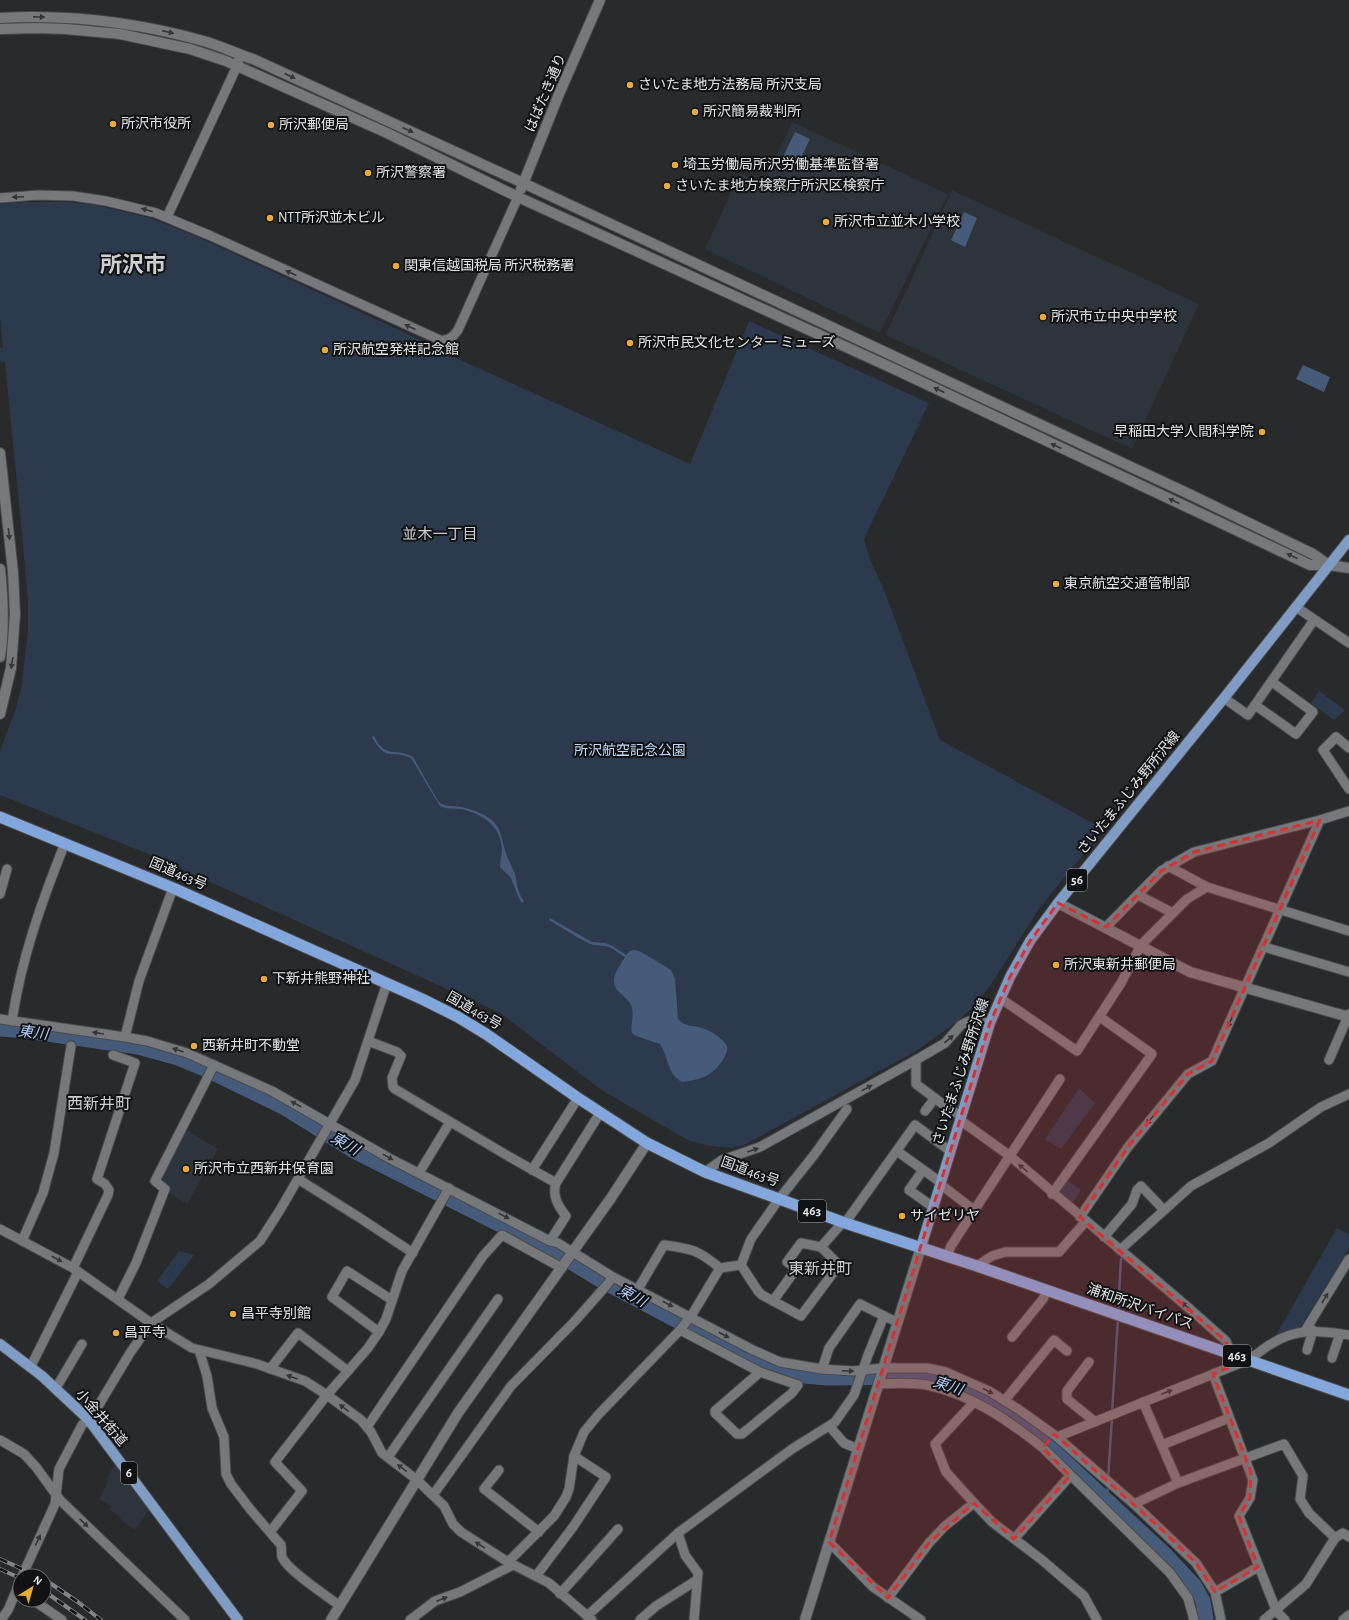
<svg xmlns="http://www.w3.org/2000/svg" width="1349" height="1620" font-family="'Alegreya Sans','Noto Sans JP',sans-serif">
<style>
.built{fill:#2e343b}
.green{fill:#2d3a4d}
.water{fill:#465b7a}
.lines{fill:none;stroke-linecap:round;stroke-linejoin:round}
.stream{stroke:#465b7a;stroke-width:2.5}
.river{stroke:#465b7a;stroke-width:15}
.minor-casing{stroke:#48494b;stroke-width:11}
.tertiary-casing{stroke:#48494b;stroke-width:12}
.primary-casing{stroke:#48494b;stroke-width:12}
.trunk-casing{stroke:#48494b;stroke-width:13}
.minor{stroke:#76787b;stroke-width:9}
.tertiary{stroke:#76787b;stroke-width:10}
.primary{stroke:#809bc4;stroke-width:10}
.trunk{stroke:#83a7dc;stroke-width:11}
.rail-casing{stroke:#838587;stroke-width:4}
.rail{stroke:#111213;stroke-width:2.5;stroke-dasharray:8;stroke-linecap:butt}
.oneway{fill:#343637}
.marked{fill:#d73132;fill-opacity:0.2;stroke:#d73132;stroke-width:3;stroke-dasharray:8 5;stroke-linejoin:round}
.poi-dot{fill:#eaaa39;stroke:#111213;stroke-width:1.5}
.labels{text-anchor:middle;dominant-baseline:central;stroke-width:4;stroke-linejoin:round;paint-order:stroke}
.shield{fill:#111213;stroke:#a4a5a7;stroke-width:1}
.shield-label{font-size:13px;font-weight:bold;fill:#e3e4e6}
.poi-label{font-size:14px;fill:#e3e4e6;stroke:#111213;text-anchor:start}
.street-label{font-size:14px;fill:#e3e4e6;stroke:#111213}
.park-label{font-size:14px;fill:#c2d9fa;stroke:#111213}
.neighbourhood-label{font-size:15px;fill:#ccced2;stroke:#111213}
.water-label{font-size:15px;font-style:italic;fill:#aeccf7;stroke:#111213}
.quarter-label{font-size:16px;fill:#ccced2;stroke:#111213}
.town-label{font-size:22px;font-weight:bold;fill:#ccced2;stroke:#111213}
</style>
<rect width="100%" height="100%" fill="#282a2c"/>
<g class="built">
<path d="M792,122L948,194L880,333L705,249L740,173L764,184Z"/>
<path d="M952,190L1199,304L1132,449L885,335L911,281Z"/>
<path d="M185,1129L218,1149L187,1204L168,1192L159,1180Z"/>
<path d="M115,1464L149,1510L135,1530L121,1520L122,1518L110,1510V1505L99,1499L108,1481L106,1480Z"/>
</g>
<g class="green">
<path d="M24,202H68L95,205L150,218L196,236L440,349L443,352L690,464L749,321L929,403L864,539L869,557L884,590L940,740L1104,829L1038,910L990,986L972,1008L954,1024L916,1051L748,1143L733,1148L710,1146L690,1141L675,1133L600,1089L500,1013L146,853L0,795V751L15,711L21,689L28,631V601L23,545L5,363L0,361V347L3,348L0,317V204Z"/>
<path d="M1319,691L1345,710L1334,720L1311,703Z"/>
<path d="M1079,1088L1095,1103L1061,1149L1045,1139Z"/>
<path d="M1066,1179L1081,1190L1071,1206L1055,1194Z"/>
<path d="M1337,1228L1349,1234V1248L1299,1330L1275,1337Z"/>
<path d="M179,1251L194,1255L168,1289L157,1281Z"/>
</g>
<g class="water">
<path d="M795,132L810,139L797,166L782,159Z"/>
<path d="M964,212L977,218L965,247L951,240Z"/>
<path d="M1303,365L1330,377L1324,392L1296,379Z"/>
<path d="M374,736C385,760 397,747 413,757L438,801C445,808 452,805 461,807C471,809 486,814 494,822C503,832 502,845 507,856C510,864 515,871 516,879C518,887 518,894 524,901L522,903L518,896L511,878L500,867C500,861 502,855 502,848C500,825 482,814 461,809C454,808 447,810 440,806L411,758C392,749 386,763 372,737Z"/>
<path d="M550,918L592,942L605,943L613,946L626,955L630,951L635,950L641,952L671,970L675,979L678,1019C684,1026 690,1025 698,1027C708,1029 722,1037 727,1046C728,1051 726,1053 724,1058C714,1075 701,1080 682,1082C666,1073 669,1057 660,1044L636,1036L632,1033C630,1024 635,1015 631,1005C628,999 623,996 618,991C608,979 619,968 625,957C619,954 615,949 609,947C603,945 596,946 590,944C576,937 563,928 549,920Z"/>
</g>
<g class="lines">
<g class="stream">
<path d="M1118,1311L1121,1259"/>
<path d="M1112,1413L1118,1318"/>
<path d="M1108,1479L1112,1418"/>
<path d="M1107,1499L1108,1484"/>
</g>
<path class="river" d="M0,1029L26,1031L138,1047L178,1058L207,1070L283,1107L352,1150L554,1252L602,1281L672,1318L754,1360L793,1375L827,1378L918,1377L956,1387L985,1400L1009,1414L1033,1432L1166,1555L1194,1585L1203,1601L1206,1620"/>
<defs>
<g id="minor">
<path d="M0,198L38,195L73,196L106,201L156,213L211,236L440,340C449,341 453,337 458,330L518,197"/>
<path d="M167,217L237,66L240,55"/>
<path d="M1296,607L1349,643"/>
<path d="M1224,698L1248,715L1314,620"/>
<path d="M1255,705L1296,734L1313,712L1272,682"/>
<path d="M1349,748L1336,737L1323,750L1349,789"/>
<path d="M1168,866L1207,887L1349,931"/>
<path d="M0,894L7,869"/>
<path d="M1138,895L1173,913"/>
<path d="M1106,927L1161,871L1194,852L1320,820L1349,811"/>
<path d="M1264,947L1349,972"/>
<path d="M1000,998L1077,1051L1121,983L1141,945L1187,899L1207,887"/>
<path d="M0,1019L125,1037L147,1041L187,1053L272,1091L389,1158L550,1241L558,1243L613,1277L751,1349L780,1362L822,1369L853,1371L883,1368H927L946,1372L989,1391L1018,1409L1057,1437L1134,1504L1196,1563L1215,1592L1221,1620"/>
<path d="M12,1021C21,959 42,901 65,843"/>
<path d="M125,1037L139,981L173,888"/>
<path d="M368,1041L397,1052L401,1056L392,1078L393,1087L395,1089L508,1156L556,1183"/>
<path d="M916,1060V1084L952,1111L961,1115"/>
<path d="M1329,1060L1349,1014"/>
<path d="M925,1111L935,1098"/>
<path d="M960,1120L1010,1156L1190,1309L1226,1341L1231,1354"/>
<path d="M897,1151L940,1182"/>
<path d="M532,1170L578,1098"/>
<path d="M923,1170L909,1190L933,1207"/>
<path d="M705,1172L722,1160L760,1147L916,1060L945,1043L961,1025L969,1021L990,1023"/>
<path d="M419,1173L450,1122"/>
<path d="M298,1179L360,1218L413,1253"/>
<path d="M940,1184L974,1210"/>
<path d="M1052,1194L1152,1054L1100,1017"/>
<path d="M1080,1217L1128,1147L1188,1074L1212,1061L1320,820"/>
<path d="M845,1223L915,1125L950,1151"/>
<path d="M0,1229L73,1268L151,1323L192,1348L257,1364L305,1381L327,1395L361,1420L371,1432L382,1453L417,1480L444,1506L453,1524L461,1532L508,1562L549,1583L592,1620"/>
<path d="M1104,1237L1132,1204L1137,1190L1141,1186L1164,1210"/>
<path d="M22,1241L43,1193L54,1153L71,1046"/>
<path d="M550,1241L566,1216C558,1206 552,1196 556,1183L600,1113"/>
<path d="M1120,1250L1191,1186L1269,1143L1321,1107L1349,1094"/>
<path d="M947,1256L951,1246L1060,1079"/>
<path d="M741,1265L758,1291L762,1295L801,1316L839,1265L821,1247L843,1222"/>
<path d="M977,1266L992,1256L1005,1252H1059L1086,1221"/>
<path d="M73,1268L108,1195L109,1190L105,1184L97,1179L135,1063L113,1055"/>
<path d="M638,1289L664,1245C693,1249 698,1250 720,1268"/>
<path d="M118,1299L136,1263L165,1189L155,1181L214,1065"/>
<path d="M773,1301L796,1269L787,1262L801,1243L821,1247"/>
<path d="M680,1330L760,1372L798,1385L792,1393L742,1434H737L715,1413V1411L760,1372"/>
<path d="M1305,1331L1349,1259"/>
<path d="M379,1332L332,1297L347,1271L392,1300"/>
<path d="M1012,1337L1043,1299L1047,1291"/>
<path d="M199,1350L207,1376L212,1408L224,1437L226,1474L231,1484L250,1509L281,1545C282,1549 281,1554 282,1557C287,1570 327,1596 340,1606"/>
<path d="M1307,1350L1313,1330"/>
<path d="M1332,1358L1340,1334"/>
<path d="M1089,1362L1067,1391V1399L1094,1421"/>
<path d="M31,1366L78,1272"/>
<path d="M270,1369L298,1333L348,1371"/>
<path d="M822,1369L829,1348L860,1304L884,1316"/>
<path d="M1213,1374L1253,1480L1250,1498L1239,1516L1274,1605L1278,1613L1285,1620"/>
<path d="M878,1384C894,1383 911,1382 927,1385C971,1394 1009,1421 1043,1448L1170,1573L1188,1598L1194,1620"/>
<path d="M56,1388L82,1344"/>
<path d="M1005,1400L1054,1340L1067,1351"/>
<path d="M1143,1402L1178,1483"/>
<path d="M367,1427L483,1256L502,1235L562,1268"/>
<path d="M830,1427L844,1443L858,1449"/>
<path d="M1057,1437L1248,1360C1257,1355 1262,1349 1271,1344C1298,1327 1319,1331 1349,1335"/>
<path d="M0,1440L24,1454L36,1467L60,1500L185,1620"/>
<path d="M1162,1445L1229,1418"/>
<path d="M388,1457L498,1299"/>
<path d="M499,1470L484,1489L539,1532"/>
<path d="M433,1495L511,1386L575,1321L605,1287L613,1277"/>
<path d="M974,1503L946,1472L935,1444L974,1402"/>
<path d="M1134,1504L1178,1483L1284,1444L1303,1476L1300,1499L1309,1513L1335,1538"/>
<path d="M270,1532L302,1491L275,1462L327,1395L368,1348L379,1332L386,1319L402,1271L449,1188"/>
<path d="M678,1533L685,1555L698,1573L694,1620"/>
<path d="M1014,1539L1070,1476"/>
<path d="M829,1542L873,1587L921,1620"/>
<path d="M508,1562L554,1516L566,1497L569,1489L574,1456L584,1432L598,1415L680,1330L693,1313L720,1268L741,1265L751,1239L779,1199L814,1155L847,1109"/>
<path d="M22,1576L55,1504L59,1469L82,1425L94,1413L130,1353L151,1323L209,1284L260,1241L280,1210L355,1080L387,983"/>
<path d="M536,1576L573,1527L606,1477L574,1456"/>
<path d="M1215,1592L1258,1567"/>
<path d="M560,1594L618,1529"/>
<path d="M888,1598L929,1543L945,1526L974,1503L992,1522L1042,1560L1084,1596L1097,1620"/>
<path d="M33,1600L62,1620"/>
<path d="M587,1616L678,1533L792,1449L835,1422L854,1395L868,1355L884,1316L897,1322"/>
<path d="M1,1620L8,1610L20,1582"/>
<path d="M410,1620L435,1601L460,1592L513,1565"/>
<path d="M640,1620L656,1606L697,1580"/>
<path d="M1264,1620L1306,1584L1335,1538L1343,1533L1349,1537"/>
<path d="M1343,1620L1349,1615"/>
</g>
<g id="tertiary">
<path d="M0,18C70,14 140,23 207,42C223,47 237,54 253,59L523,183L1189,494L1313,554L1329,565"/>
<path d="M0,29L36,28L66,29L120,34L190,49L226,61L387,133L518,197L892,368L1310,565H1329L1349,568"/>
<path d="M521,189L559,94L600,0"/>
<path d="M0,453L13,572L15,614L11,668L0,714"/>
<path d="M0,569C3,598 5,628 0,657"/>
<path d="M1058,903L1190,972L1349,1017"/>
<path d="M331,1620L458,1413L611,1198L647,1143"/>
<path d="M805,1620L921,1247"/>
</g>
<g id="primary">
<path d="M921,1247L990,1023L1010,977L1030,941L1058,903L1224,698L1349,540"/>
<path d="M0,1344L42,1376L88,1419L238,1620"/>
</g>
<path id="trunk" d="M0,817L173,888L422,999L458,1017L486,1034L578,1098L647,1143L705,1172L845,1223L977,1266L1349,1395"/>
</defs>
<use href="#minor" class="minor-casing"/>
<use href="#tertiary" class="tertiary-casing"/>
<use href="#primary" class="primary-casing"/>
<use href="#trunk" class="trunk-casing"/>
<use href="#minor" class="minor"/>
<use href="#tertiary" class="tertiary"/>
<use href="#primary" class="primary"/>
<use href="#trunk" class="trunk"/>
<defs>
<g id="rail">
<path d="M0,1559L38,1576"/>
<path d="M0,1569L20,1578"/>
<path d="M44,1579L78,1602L101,1620"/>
<path d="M44,1591L85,1620"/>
</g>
</defs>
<use href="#rail" class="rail-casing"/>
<use href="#rail" class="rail"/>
</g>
<defs><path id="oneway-solid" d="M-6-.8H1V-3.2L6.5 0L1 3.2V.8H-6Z"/></defs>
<g class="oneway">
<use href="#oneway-solid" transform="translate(39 17) rotate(1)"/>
<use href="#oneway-solid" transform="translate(168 32) rotate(13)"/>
<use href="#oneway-solid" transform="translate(290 76) rotate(25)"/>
<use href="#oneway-solid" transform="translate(408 130) rotate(24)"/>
<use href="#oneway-solid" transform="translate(18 197) rotate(177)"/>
<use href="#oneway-solid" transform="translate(147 210) rotate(-164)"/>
<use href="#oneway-solid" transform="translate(291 273) rotate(-155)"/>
<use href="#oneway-solid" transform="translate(410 327) rotate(-156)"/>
<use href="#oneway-solid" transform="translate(939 390) rotate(-155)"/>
<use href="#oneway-solid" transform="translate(1056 446) rotate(-155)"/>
<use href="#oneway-solid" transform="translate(1174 501) rotate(-155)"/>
<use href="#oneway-solid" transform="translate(9 534) rotate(84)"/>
<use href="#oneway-solid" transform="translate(1292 556) rotate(-155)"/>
<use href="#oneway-solid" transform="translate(12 663) rotate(99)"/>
<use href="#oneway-solid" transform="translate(1230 1022) rotate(114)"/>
<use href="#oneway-solid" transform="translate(98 1033) rotate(-171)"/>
<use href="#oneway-solid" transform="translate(949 1039) rotate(-41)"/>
<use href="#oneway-solid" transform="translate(178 1050) rotate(-161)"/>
<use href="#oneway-solid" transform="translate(867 1088) rotate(-29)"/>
<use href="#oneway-solid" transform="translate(296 1104) rotate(-151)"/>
<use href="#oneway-solid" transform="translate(1150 1120) rotate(129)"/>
<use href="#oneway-solid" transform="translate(753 1150) rotate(-19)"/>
<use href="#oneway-solid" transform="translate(388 1157) rotate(29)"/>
<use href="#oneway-solid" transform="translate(1023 1168) rotate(-141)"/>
<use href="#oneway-solid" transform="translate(504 1216) rotate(27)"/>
<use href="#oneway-solid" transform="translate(57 1259) rotate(28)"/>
<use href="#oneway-solid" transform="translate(1325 1298) rotate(-59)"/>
<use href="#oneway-solid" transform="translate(668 1304) rotate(28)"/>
<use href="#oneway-solid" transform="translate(1186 1306) rotate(-140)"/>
<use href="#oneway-solid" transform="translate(724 1335) rotate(28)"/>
<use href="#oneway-solid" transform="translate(848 1371) rotate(3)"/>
<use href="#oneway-solid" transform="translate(292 1377) rotate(-160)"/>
<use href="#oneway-solid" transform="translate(988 1391) rotate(27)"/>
<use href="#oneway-solid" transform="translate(1167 1392) rotate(-21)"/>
<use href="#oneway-solid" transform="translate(344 1408) rotate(-143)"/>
<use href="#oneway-solid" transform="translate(402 1468) rotate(-142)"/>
<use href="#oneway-solid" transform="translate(84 1523) rotate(44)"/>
<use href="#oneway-solid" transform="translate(38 1540) rotate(-65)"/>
<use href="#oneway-solid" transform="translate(480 1545) rotate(-148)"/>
<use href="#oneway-solid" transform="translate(442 1599) rotate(-21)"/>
</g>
<path class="marked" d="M1320,820L1212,1061L1188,1074L1128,1147L1080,1217L1226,1341L1231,1354L1248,1360L1213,1374L1251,1472L1250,1498L1239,1516L1258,1567L1215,1592L1196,1563L1160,1528L1054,1434L1043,1448L1070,1476L1014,1539L974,1503L929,1543L888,1598L829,1542L990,1023L1010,977L1030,941L1058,903L1106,927L1161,871L1194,852Z"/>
<g class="poi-dot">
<circle cx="630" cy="85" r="4"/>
<circle cx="695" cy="112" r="4"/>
<circle cx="113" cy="124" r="4"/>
<circle cx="271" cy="125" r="4"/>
<circle cx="675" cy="165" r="4"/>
<circle cx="368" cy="173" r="4"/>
<circle cx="667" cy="186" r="4"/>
<circle cx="270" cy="218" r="4"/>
<circle cx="826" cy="222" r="4"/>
<circle cx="396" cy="266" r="4"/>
<circle cx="1043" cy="317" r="4"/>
<circle cx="630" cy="343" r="4"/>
<circle cx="325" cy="350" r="4"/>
<circle cx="1262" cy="432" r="4"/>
<circle cx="1056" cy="584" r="4"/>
<circle cx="1056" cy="965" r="4"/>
<circle cx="264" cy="979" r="4"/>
<circle cx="194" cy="1046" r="4"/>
<circle cx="186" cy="1169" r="4"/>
<circle cx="902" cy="1216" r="4"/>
<circle cx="233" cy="1314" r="4"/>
<circle cx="116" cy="1333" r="4"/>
</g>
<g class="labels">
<g class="shield">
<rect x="1067" y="869" width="20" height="22" rx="3"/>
<rect x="798" y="1200" width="28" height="22" rx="3"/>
<rect x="1223" y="1345" width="28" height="22" rx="3"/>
<rect x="121" y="1462" width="16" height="22" rx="3"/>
</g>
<g class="shield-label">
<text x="1077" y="880">56</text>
<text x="812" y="1211">463</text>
<text x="1237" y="1356">463</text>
<text x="129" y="1473">6</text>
</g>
<g class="poi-label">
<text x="638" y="85">さいたま地方法務局 所沢支局</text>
<text x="703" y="112">所沢簡易裁判所</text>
<text x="121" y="124">所沢市役所</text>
<text x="279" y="125">所沢郵便局</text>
<text x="683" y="165">埼玉労働局所沢労働基準監督署</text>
<text x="376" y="173">所沢警察署</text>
<text x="675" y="186">さいたま地方検察庁所沢区検察庁</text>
<text x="278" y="218">NTT所沢並木ビル</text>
<text x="834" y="222">所沢市立並木小学校</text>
<text x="404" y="266">関東信越国税局 所沢税務署</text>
<text x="1051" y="317">所沢市立中央中学校</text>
<text x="638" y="343">所沢市民文化センター ミューズ</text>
<text x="333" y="350">所沢航空発祥記念館</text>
<text x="1254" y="432" text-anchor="end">早稲田大学人間科学院</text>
<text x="1064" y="584">東京航空交通管制部</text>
<text x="1064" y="965">所沢東新井郵便局</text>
<text x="272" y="979">下新井熊野神社</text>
<text x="202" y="1046">西新井町不動堂</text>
<text x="194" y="1169">所沢市立西新井保育園</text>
<text x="910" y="1216">サイゼリヤ</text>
<text x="241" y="1314">昌平寺別館</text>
<text x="124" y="1333">昌平寺</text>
</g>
<g class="street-label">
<text transform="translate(546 93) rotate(-67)">はばたき通り</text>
<text transform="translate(1129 793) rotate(-51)">さいたまふじみ野所沢線</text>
<text transform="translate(178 874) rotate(23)">国道463号</text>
<text transform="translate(474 1011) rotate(30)">国道463号</text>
<text transform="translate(961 1072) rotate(-72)">さいたまふじみ野所沢線</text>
<text transform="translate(750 1172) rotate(20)">国道463号</text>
<text transform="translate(1140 1307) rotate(19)">浦和所沢バイパス</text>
<text transform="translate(101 1418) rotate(49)">小金井街道</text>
</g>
<g class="park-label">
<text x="630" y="751">所沢航空記念公園</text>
</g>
<g class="neighbourhood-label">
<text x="440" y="534">並木一丁目</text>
</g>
<g class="water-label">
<text transform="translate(33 1033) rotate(7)">東川</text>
<text transform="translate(345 1144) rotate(30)">東川</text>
<text transform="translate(632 1296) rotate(29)">東川</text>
<text transform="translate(948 1386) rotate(18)">東川</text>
</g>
<g class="quarter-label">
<text x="99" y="1104">西新井町</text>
<text x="820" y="1269">東新井町</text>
</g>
<g class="town-label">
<text x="133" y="265">所沢市</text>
</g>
</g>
<g transform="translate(32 1588) rotate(37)"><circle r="19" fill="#111213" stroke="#656667"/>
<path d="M0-3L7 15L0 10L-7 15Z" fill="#eaaa39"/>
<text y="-6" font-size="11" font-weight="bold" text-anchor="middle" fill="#e3e4e6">N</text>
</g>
</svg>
